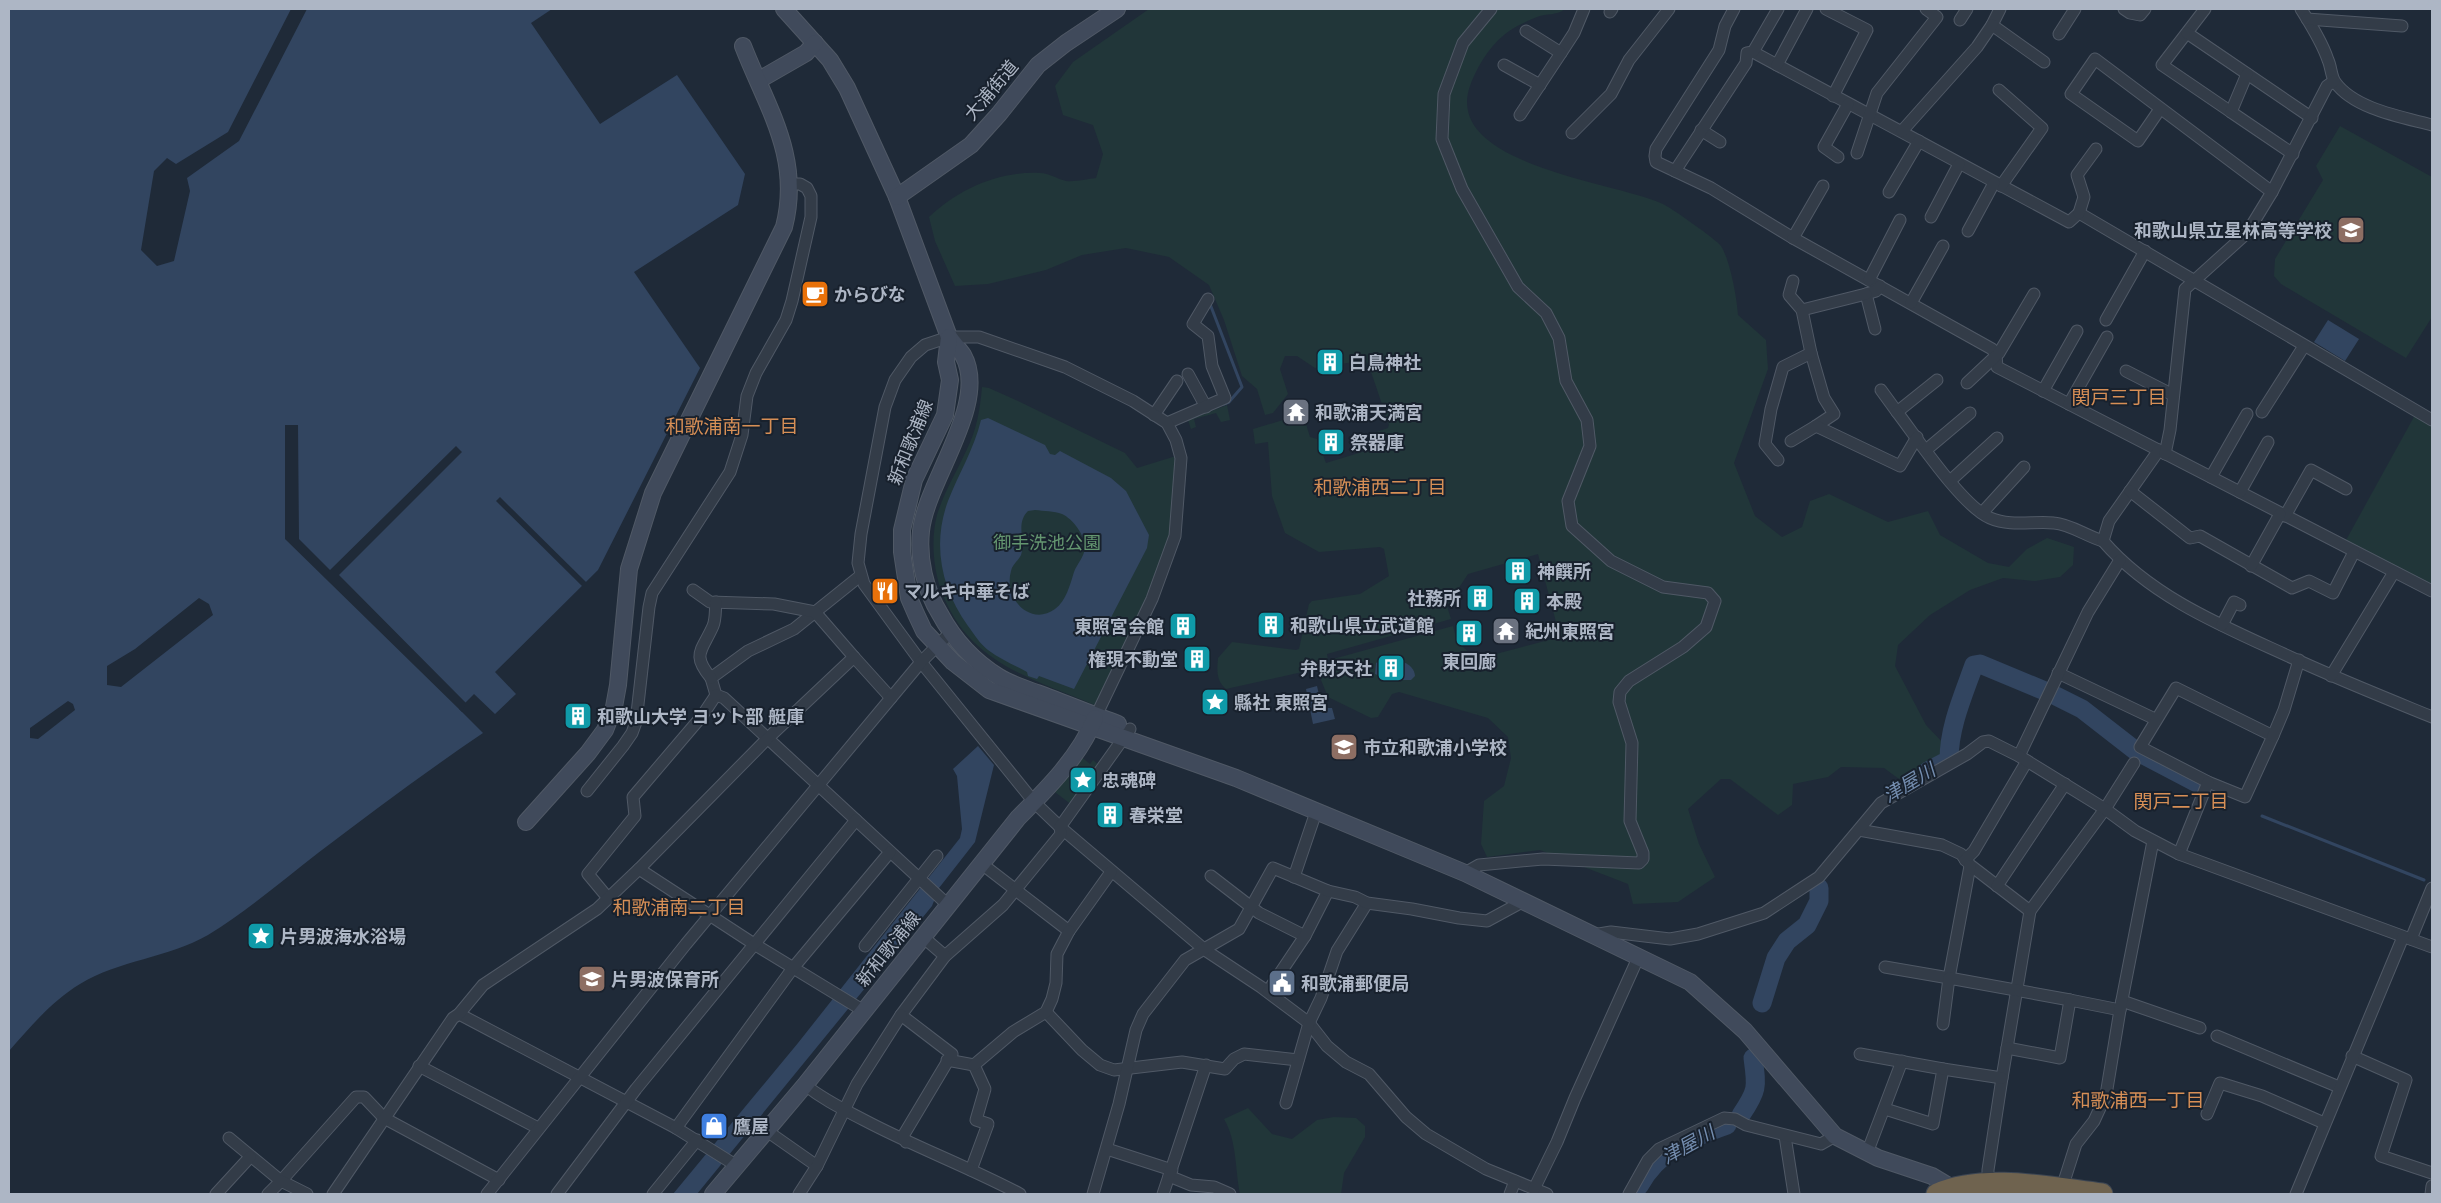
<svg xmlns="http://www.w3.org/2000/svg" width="2441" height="1203" font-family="'Space Grotesk','Noto Sans JP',sans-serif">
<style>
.green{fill:#213639}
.water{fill:#324560;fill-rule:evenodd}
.pier{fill:#1f2a38}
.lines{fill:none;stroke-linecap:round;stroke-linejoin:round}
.stream{stroke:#324560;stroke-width:3}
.river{stroke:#324560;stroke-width:19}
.street-casing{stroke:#505966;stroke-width:13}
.secondary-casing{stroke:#505966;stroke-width:18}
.highway-casing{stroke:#3d4653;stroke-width:23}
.street{stroke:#333c48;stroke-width:11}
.secondary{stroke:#404a5b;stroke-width:16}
.highway{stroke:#6f634f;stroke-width:21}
.labels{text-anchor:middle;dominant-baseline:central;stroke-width:4;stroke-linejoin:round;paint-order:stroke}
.street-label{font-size:18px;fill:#adb6c5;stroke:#18212d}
.poi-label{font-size:18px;font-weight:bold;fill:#adb6c5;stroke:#18212d;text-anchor:start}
.park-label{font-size:18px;fill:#649670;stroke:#18212d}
.neighbourhood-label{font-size:19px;fill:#d78f56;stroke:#18212d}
.water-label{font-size:19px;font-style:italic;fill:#748daf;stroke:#18212d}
</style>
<rect width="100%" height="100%" fill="#1f2a38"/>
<g class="green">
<path d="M1149,9H1565C1556,16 1547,13 1537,17C1527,21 1512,28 1504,35C1488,48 1475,70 1469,89C1447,166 1617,182 1663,204C1670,207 1717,240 1721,246C1730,260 1737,298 1738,315L1766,340L1768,369L1734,463L1755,516L1782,537L1802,527L1810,501L1829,494L1888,522L1928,511L1940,535L1988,563L2009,567L2027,549L2047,538L2074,547L2073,565L2060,577L2035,581L2003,578L1970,590L1930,615L1898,645L1895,666L1926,725L1945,745L1944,756L1899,779L1884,768L1841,767L1828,777L1793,784L1792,805L1778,815L1730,779H1721L1688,809L1699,844L1715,877L1678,902L1633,904L1628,884L1540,850L1487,857L1481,844L1484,801L1504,786L1511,758L1508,737L1488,718L1399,692L1392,694L1378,717L1371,718L1328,697L1321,680L1323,674L1336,671L1333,659L1453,626L1457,642L1477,659L1560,637L1538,554L1468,574L1447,606L1451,619L1327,654L1329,666L1226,689C1216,681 1217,670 1218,658L1232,642L1296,650L1299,649L1309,604L1312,601L1360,594L1389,576L1384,549L1380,547L1319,552L1285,533L1272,496L1268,442L1255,444L1253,429L1303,414L1310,437L1317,439L1326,463L1372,449L1371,434L1388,428L1389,425L1368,363L1360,361L1315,368L1297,356H1285L1280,369L1288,394L1273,413L1265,415L1257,389L1242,376L1224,320L1209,285L1169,257L1126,248L1082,255L1046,270L988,284L955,286L935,241L929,217C959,189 998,171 1040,173C1049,173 1057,179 1066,181C1075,182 1087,179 1096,178L1103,154L1093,125L1063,115L1055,86L1073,62Z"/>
<path d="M2340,126L2432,177V317L2406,358L2281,284L2274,276L2275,259L2323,180L2316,166Z"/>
<path d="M982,387L989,388L1018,401L1125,453L1137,468L1176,456L1172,529L1164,557L1097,706C1029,677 966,663 940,587C933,565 931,538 937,515C944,492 957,471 967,449C977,429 980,409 982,387Z"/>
<path d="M1227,405L1230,420L1221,422L1216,413L1194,419L1196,427L1191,429L1188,420Z"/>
<path d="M2415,415L2432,425V587L2345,542Z"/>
<path d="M1080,756L1090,764L1093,760L1101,767L1072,805L1051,789Z"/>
<path d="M1248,1108L1272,1134L1292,1139L1317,1120L1334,1117L1356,1118L1365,1126V1137L1344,1173L1341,1194H1240C1235,1169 1237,1141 1224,1119Z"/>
</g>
<g class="water">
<path d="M9,9H552L531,23L600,124L677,75L745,174L738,205L634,272L700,368L598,570L495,672L516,694L495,714L474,694L459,709L483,733C427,771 372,812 318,853C282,881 247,911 208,935C168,958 119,960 80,984C52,1001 31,1026 9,1051Z"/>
<path d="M2328,320L2359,339L2345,361L2314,342Z"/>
<path d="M988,418L1045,445L1050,454L1055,455L1060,451L1111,478L1126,491L1149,535L1147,548L1074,689L1039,676L1037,679L1028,676L1027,672C1014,665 1000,659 988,650C980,644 974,634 968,626C941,589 932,544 948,501C959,473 974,449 981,420ZM1035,510C1044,511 1054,511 1062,514C1073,519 1085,535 1085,548C1084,557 1077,564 1074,572C1070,585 1066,601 1055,609C1031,627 1003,599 1011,571C1012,565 1018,561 1021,555C1026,540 1015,524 1028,511Z"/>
<path d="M1384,658C1396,659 1414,662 1415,676L1411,680H1390L1375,674L1376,663Z"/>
<path d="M1317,686L1322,708H1332L1335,719L1313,724L1306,689Z"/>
<path d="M978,746L994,765L975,842L939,888L932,906L697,1194H673L798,1043L960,838L962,829L957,776L953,769Z"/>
</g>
<g class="pier">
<path d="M291,9H307L239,141L187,178L190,191L174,261L157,266L141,250L154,171L167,158L176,164L228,132Z"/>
<path d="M285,425H298L299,539L330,570L456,446L462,452L339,575L466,703L462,712L285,539Z"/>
<path d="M500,497L587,583L583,587L496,501Z"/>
<path d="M199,598L209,604L213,615L121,687L107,685V666L135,649Z"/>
<path d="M68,701L73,704L75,710L38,739L30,738V728Z"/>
</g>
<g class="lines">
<g class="stream">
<path d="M1210,304L1242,387L1229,402L1224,404"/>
<path d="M2262,816L2424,880"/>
</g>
<g class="river">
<path d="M2052,694L2082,709L2136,751L2201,785"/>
<path d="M1928,771L1949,760C1949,727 1963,696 1974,665L1980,664L2045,691"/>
<path d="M1762,1003L1776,958L1787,941L1807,925L1819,901V888"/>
<path d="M1741,1115C1758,1090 1757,1087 1753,1058"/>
<path d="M1639,1186C1658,1151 1690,1138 1727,1125"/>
</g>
<defs>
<g id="street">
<path d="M1734,9L1725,26L1719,50L1656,149L1655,156L1656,162L1711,188L1793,238L1992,349L1996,355L1997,367L2432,591"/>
<path d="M1826,9L1867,30L1833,96"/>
<path d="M2000,9L1992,25L2044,62"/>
<path d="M2124,9L2130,13L2140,15L2145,9"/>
<path d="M2205,9L2162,65L2231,112"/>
<path d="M2301,9C2311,25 2322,42 2328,60C2331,66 2331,76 2335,82C2354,109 2402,117 2432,125"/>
<path d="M1610,12L1612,9"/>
<path d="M2307,19L2402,26"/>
<path d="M1960,20L1967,9"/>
<path d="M2187,33L2312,118"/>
<path d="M2059,34L2075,9"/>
<path d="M1753,52L2069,222L2079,213L2432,420"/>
<path d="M1561,53L1574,33L1584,9"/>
<path d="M1504,65L1540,85"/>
<path d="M1777,65L1807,9"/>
<path d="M2247,74L2231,112L2293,154"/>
<path d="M1999,90L2042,128L2001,186"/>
<path d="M2160,109L2138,141L2071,94L2095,59L2272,192"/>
<path d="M1520,115L1561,53L1526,31"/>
<path d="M1701,130L1720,142"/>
<path d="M1902,131L1977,47L1992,25"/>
<path d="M1572,133L1611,94L1629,60L1669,9"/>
<path d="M1857,153L1877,93L1937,17L1926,9"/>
<path d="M1838,157L1824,147L1848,104"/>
<path d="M1675,171L1746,63L1747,53L1753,52L1778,9"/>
<path d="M1889,192L1919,141"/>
<path d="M2079,213L2084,197L2077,175L2096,149"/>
<path d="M1931,217L1959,164"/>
<path d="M1968,231L1994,183"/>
<path d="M1793,238L1823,186"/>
<path d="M1869,280L1900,220"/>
<path d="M1793,281L1789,295L1802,310"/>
<path d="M1911,303L1943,246"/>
<path d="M2106,320L2145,251"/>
<path d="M1875,329L1866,294L1876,291L1880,286"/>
<path d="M1811,353L1824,398L1834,414L1816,426"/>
<path d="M2126,371L2173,395"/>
<path d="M1188,374L1206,407"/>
<path d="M1967,383L1999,353L2034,294"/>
<path d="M1881,390L1897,412L1937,380"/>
<path d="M2043,391L2077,331"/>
<path d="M2069,404L2107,337"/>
<path d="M1897,412C1917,438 1962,506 1990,518C2011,527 2032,521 2054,523C2070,524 2086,536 2103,541"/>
<path d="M2262,412L2304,346"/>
<path d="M1154,415L1177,381"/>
<path d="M1167,423L1225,398L1212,366L1208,336L1193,324L1208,299"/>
<path d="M1791,441L1816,426L1900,466L1917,437"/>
<path d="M1926,450L1970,413"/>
<path d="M2159,450L2109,521L2103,541C2154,600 2230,629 2299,661C2343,681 2388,699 2432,717"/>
<path d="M2165,454L2170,430L2185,289L2247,233L2272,192L2327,86L2334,81"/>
<path d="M1778,460L1765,444L1771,409L1783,367L1811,353L1802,310L1866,294"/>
<path d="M2211,477L2247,414"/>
<path d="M1950,481L1997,438"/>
<path d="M2130,491L2190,538L2200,536L2292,588L2309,581L2333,593L2354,552"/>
<path d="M2240,492L2268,442"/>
<path d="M1982,513L2024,467"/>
<path d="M2285,516L2311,470L2346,489"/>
<path d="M2251,566L2280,514"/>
<path d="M860,576L794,629L748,651L711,678L716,695L724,698L948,905"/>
<path d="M693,590L710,602L774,604L815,612L854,657"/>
<path d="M2222,625L2234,602L2240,605"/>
<path d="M2058,673L2155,719"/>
<path d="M2331,676L2394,572"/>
<path d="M711,678C691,654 702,651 713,626C716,619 715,610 716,602"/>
<path d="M2176,688L2273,736L2245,797L2208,782L2140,747Z"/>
<path d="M1096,716L1152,599L1175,536L1181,458L1176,440L1167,423L1133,401L1065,367L979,337H949L925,345L911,357L895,380L885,407L861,534L858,563L864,584L921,662L1034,802L1060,827L1205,950L1261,987L1309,1023L1327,1046L1346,1062L1369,1074L1406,1117L1426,1134L1486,1169L1547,1194"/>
<path d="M2273,736L2284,710L2299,660"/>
<path d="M2019,756L2088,612L2120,560"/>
<path d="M587,791L623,746L632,733L636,722L649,607L652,593L730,472L742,435L747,396L756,373L786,320L792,301L811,217V196L807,188L800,184H791"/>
<path d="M1859,830L1942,845L1961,854L1970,865L2030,911L2002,1078L1988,1170V1188"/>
<path d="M2179,854L2208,782"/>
<path d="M1965,860L1974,851L2027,761"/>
<path d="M982,864L1069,931L1111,872"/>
<path d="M639,869L754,944L864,1011"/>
<path d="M1465,873L1479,865L1543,859L1639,863L1643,859V853L1630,821L1632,743L1619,702L1620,692L1629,681L1683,647L1706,627L1715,601L1708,593L1663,587L1611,561L1572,526L1568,501L1590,446L1587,420L1566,381L1559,338L1546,313L1518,287L1462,189L1442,139L1444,94L1463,43L1491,9"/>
<path d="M1211,876L1259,913L1305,936"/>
<path d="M1294,877L1316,812"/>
<path d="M1997,886L2065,784"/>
<path d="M608,898L588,874L635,816L633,797L702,716L716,695"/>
<path d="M2030,911L2105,809L2134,763"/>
<path d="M1593,935L1611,932L1670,939L1698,934L1764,913L1819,877L1881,803L1967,754L1983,742L1989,741L2019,756L2105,809L2135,831L2179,854L2432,947"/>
<path d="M2411,939L2432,888"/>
<path d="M865,946L937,856"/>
<path d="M945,956L1003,905L1061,834L1060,827L1130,729"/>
<path d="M1885,967L1949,978L1970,866"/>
<path d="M1268,991L1305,936L1328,891"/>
<path d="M2122,1001L2200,1028"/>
<path d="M1046,1012L1082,1050L1100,1065L1114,1070L1182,1062L1225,1069L1234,1059L1244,1054L1298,1060"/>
<path d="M459,1014L676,1128L737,1166"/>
<path d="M1943,1024L1949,978L2070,1000"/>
<path d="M2217,1036L2339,1087"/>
<path d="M2007,1048L2060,1058L2070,1000L2120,1010"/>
<path d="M1860,1054L1943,1069L1933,1124L1885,1109"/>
<path d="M2352,1056L2406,1080L2381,1156L2432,1173"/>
<path d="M947,1060L974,1065L985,1089L976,1120L988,1124L971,1170"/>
<path d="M974,1065L1013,1032L1046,1012L1052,999L1056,983L1057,954L1069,931"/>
<path d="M419,1066L538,1128"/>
<path d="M1943,1069L2002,1078"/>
<path d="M805,1085C824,1100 843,1109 864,1120C915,1147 969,1167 1020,1194"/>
<path d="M1286,1103L1309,1023L1321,998L1337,951L1367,903"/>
<path d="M2207,1114L2220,1083L2262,1096L2324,1123"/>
<path d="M676,1128L793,968L890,852"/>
<path d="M767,1131L817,1166"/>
<path d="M1785,1136L1794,1194"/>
<path d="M229,1138L281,1181L356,1097H364L384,1118L499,1180"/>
<path d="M906,1142L903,1136L952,1054L901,1015L945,956L923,937"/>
<path d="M1107,1149L1172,1170"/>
<path d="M1867,1153L1902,1061"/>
<path d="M1169,1176L1191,1185L1214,1187L1230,1194"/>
<path d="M1534,1189L1557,1142L1575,1098L1638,958"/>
<path d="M2061,1191L2076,1144L2094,1121L2106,1095L2120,1010L2153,841"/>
<path d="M216,1194L250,1157"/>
<path d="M268,1194L281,1181L307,1194"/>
<path d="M333,1194L453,1018L459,1014L483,985L597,909L639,869L767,739L854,657L891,698"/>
<path d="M487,1194L686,944L921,662L950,633"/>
<path d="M557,1194L636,1089L856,820"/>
<path d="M653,1194L697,1140"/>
<path d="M799,1194L817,1166L857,1084L901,1015"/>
<path d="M1093,1194L1119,1104L1136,1030L1143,1014L1185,960L1239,929L1273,868L1328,891L1355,897L1367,903L1412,909L1459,918L1487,921L1522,902"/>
<path d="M1163,1194L1206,1065"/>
<path d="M1510,1194L1515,1181"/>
<path d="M1629,1194L1648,1160L1659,1149L1724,1118L1735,1119L1746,1125L1821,1144L1835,1136"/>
<path d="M2296,1194L2403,937"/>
<path d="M2431,1194L2432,1186"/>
</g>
<g id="secondary">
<path d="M784,9L830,60L847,88L897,197L949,337C953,343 959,349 963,355C990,403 926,481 921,531C918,559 925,590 940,614C954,640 973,661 999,677C1010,684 1024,688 1037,693C1064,703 1091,714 1118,724"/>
<path d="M759,80L806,53L815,43"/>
<path d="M897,197L971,145L999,114L1038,65L1066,43L1117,9"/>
<path d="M949,337L946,362L950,380L945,415L914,480L902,530V552L909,598L916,614L924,631L953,662L989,690L1236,778L1465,873L1690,982L1745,1031L1835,1136L1878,1158L1932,1176L1952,1188"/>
<path d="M526,822L588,753L605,730L614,707L618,685L629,569L653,493L784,227C802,157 767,108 743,46"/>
<path d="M713,1194L805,1085L1018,818C1047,789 1080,756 1095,718"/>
</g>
<path id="highway" d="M1937,1194C1985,1173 2052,1188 2102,1194"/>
</defs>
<use href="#street" class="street-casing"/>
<use href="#secondary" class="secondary-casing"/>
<use href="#highway" class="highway-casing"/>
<use href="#street" class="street"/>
<use href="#secondary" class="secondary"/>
<use href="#highway" class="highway"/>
</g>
<defs>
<symbol id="school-square" viewBox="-11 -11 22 22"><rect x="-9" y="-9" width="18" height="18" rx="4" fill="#8d6e63" stroke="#18212d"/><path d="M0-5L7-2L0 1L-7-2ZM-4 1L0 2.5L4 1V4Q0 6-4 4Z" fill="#fff"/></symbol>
<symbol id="cafe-square" viewBox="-11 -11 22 22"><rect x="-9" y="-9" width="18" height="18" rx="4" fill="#e8710a" stroke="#18212d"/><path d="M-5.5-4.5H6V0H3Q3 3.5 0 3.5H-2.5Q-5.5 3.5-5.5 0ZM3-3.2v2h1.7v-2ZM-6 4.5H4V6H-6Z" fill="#fff"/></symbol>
<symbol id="building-square" viewBox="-11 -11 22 22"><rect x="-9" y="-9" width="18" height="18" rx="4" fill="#0f9aa8" stroke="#18212d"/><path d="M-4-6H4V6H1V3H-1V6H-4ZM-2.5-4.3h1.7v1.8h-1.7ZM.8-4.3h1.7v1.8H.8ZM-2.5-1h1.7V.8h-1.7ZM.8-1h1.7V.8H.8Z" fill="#fff"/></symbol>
<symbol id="temple-square" viewBox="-11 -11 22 22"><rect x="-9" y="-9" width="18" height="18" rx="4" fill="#6b7280" stroke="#18212d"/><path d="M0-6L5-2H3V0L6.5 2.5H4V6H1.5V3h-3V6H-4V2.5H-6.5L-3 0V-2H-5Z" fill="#fff"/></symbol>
<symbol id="restaurant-square" viewBox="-11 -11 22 22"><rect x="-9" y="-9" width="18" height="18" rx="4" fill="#e8710a" stroke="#18212d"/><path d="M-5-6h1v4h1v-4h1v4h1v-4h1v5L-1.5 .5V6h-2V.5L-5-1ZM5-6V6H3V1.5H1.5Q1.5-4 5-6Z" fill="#fff"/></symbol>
<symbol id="sight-square" viewBox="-11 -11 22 22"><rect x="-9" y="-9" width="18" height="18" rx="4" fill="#0f9aa8" stroke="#18212d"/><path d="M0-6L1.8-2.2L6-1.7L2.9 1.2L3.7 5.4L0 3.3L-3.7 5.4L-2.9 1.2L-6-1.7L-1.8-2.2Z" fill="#fff"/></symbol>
<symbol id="civic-square" viewBox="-11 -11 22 22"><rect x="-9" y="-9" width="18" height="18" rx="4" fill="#5c6f8a" stroke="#18212d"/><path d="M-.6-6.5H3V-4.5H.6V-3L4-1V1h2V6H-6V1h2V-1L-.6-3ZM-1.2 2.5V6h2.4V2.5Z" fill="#fff"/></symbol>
<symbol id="shop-square" viewBox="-11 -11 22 22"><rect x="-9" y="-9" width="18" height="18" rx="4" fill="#3f7fe0" stroke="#18212d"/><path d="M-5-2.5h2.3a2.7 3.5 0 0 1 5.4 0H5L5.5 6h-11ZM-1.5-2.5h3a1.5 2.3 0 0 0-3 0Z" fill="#fff"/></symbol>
</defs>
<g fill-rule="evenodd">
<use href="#school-square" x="2335" y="214" width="32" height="32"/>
<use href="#cafe-square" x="799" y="278" width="32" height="32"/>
<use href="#building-square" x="1314" y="346" width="32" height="32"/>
<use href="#temple-square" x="1280" y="396" width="32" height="32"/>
<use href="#building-square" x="1315" y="426" width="32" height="32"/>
<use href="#building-square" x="1502" y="555" width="32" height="32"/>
<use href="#restaurant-square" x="869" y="575" width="32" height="32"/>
<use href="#building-square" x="1464" y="582" width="32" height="32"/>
<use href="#building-square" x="1511" y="585" width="32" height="32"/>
<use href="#building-square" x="1255" y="609" width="32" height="32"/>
<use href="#building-square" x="1167" y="610" width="32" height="32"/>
<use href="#temple-square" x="1490" y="615" width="32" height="32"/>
<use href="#building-square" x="1453" y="617" width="32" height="32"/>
<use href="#building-square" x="1181" y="643" width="32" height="32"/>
<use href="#building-square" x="1375" y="652" width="32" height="32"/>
<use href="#sight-square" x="1199" y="686" width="32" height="32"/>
<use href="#building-square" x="562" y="700" width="32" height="32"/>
<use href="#school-square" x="1328" y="731" width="32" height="32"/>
<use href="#sight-square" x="1067" y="764" width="32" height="32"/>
<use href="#building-square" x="1094" y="799" width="32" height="32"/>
<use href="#sight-square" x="245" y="920" width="32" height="32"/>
<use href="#school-square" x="576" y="963" width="32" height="32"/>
<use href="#civic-square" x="1266" y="967" width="32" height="32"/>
<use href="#shop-square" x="698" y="1110" width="32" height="32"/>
</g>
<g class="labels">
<g class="street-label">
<text transform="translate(991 90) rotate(-50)">大浦街道</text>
<text transform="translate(910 442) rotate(-68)">新和歌浦線</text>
<text transform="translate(888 949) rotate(-51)">新和歌浦線</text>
</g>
<g class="poi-label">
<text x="2332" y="230" text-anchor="end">和歌山県立星林高等学校</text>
<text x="834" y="294">からびな</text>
<text x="1349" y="362">白鳥神社</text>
<text x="1315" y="412">和歌浦天満宮</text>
<text x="1350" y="442">祭器庫</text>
<text x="1537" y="571">神饌所</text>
<text x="904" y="591">マルキ中華そば</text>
<text x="1461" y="598" text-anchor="end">社務所</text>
<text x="1546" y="601">本殿</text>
<text x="1290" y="625">和歌山県立武道館</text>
<text x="1164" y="626" text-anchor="end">東照宮会館</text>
<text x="1525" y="631">紀州東照宮</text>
<text x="1178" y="659" text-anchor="end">権現不動堂</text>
<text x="1469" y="661" text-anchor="middle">東回廊</text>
<text x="1372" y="668" text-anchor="end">弁財天社</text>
<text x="1234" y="702">縣社 東照宮</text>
<text x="597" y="716">和歌山大学 ヨット部 艇庫</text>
<text x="1363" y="747">市立和歌浦小学校</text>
<text x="1102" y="780">忠魂碑</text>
<text x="1129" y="815">春栄堂</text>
<text x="280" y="936">片男波海水浴場</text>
<text x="611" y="979">片男波保育所</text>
<text x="1301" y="983">和歌浦郵便局</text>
<text x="733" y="1126">鷹屋</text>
</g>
<g class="park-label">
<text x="1047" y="542">御手洗池公園</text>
</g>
<g class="neighbourhood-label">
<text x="2119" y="397">関戸三丁目</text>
<text x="732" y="426">和歌浦南一丁目</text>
<text x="1380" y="487">和歌浦西二丁目</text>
<text x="2181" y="801">関戸二丁目</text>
<text x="679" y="907">和歌浦南二丁目</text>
<text x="2138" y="1100">和歌浦西一丁目</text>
</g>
<g class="water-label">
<text transform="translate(1909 783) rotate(-31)">津屋川</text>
<text transform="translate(1688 1145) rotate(-29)">津屋川</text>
</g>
</g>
<rect width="2441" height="1203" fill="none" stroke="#adb6c5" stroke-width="20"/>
</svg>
